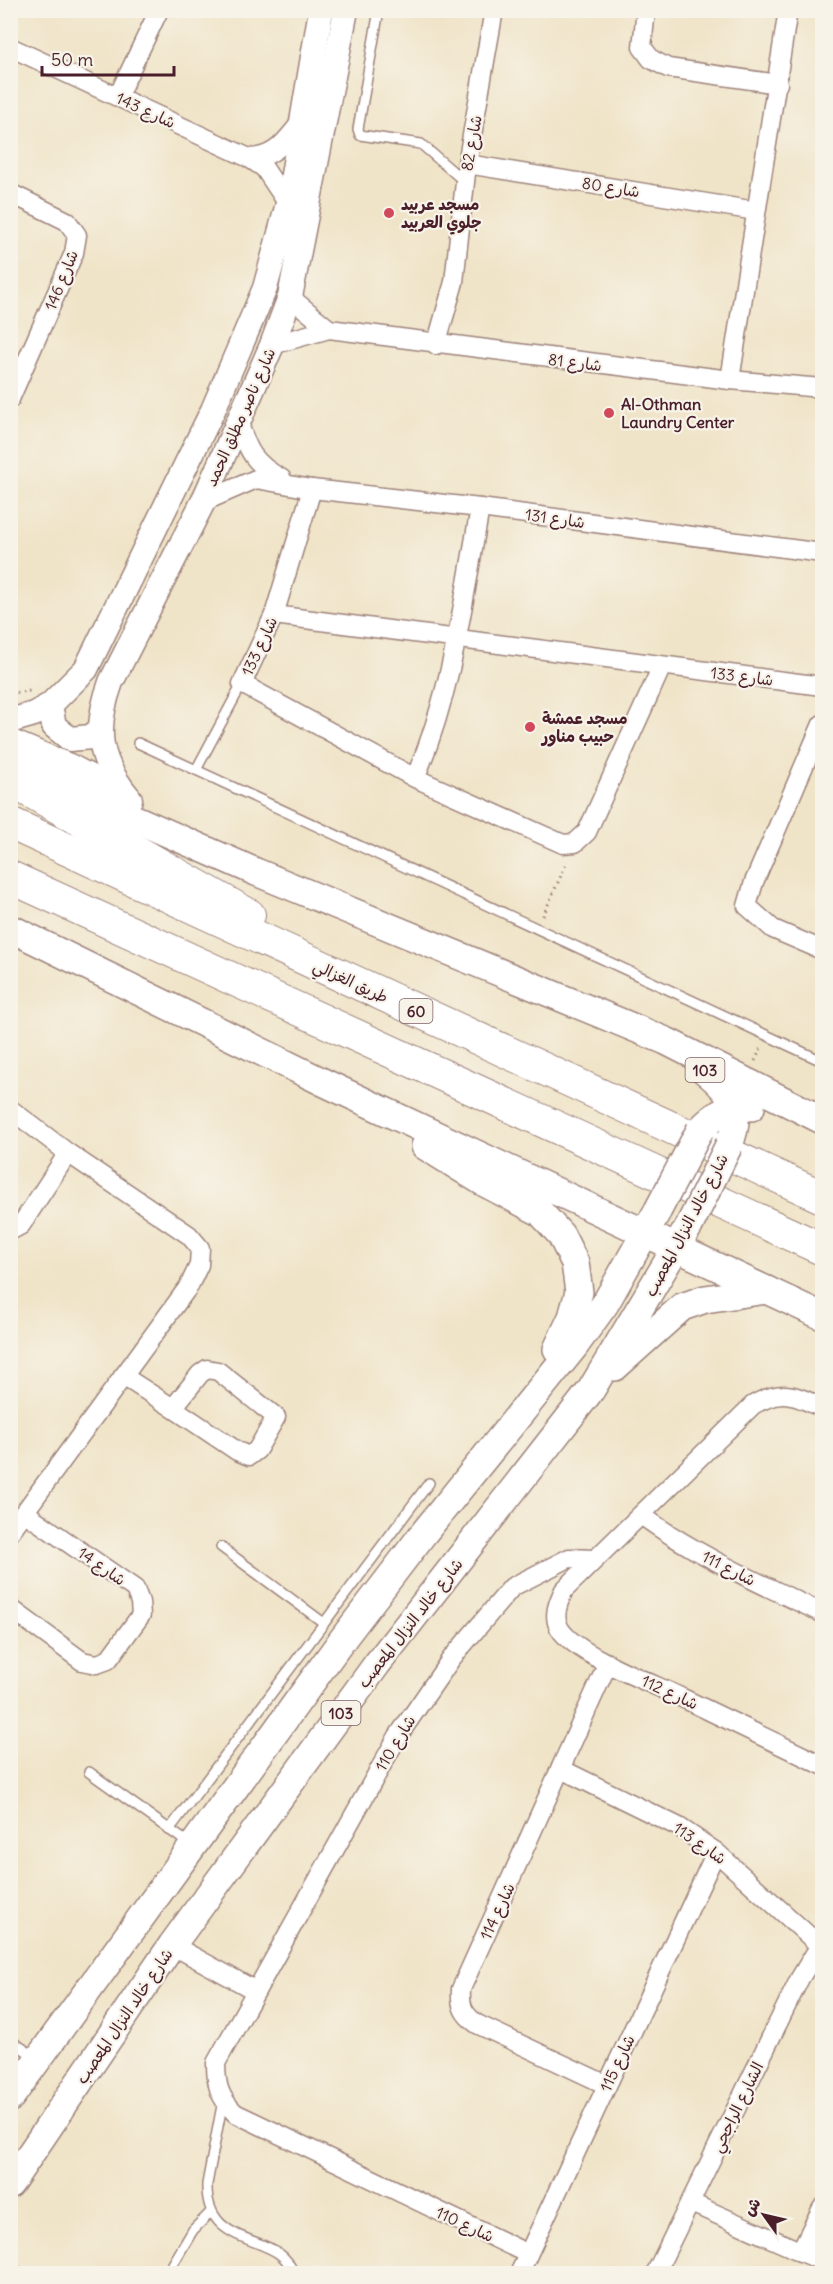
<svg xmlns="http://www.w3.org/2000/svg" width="833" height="2284" font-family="Delius,'Playpen Sans Arabic',sans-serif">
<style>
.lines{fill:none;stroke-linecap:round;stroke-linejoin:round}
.lane-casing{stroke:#9d827a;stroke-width:12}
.street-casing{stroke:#9d827a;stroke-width:21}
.secondary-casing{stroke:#9d827a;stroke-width:27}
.primary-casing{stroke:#9d827a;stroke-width:30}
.highway-casing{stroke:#9d827a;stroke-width:34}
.path{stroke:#9d827a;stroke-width:3;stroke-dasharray:1.5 4.5;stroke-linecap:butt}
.lane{stroke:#fff;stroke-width:9}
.street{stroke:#fff;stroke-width:18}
.secondary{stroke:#fff;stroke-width:24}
.primary{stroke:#fff;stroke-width:27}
.highway{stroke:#fff;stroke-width:32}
.primary-bridge-casing{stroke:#9d827a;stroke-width:30;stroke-linecap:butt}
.primary-bridge{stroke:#fff;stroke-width:27}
.poi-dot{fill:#d1495b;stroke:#f7f3e8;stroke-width:2}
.labels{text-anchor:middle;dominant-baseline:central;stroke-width:4.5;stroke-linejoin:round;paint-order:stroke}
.shield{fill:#f7f3e8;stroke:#7e5f64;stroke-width:1.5}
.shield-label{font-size:15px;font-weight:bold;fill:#4a1f2b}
.street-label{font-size:16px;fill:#4a1f2b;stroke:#f7f3e8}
.poi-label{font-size:16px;font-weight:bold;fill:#4a1f2b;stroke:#f7f3e8;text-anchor:start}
</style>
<rect width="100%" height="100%" fill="#f7f3e8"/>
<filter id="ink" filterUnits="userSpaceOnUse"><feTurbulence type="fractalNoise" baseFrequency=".0167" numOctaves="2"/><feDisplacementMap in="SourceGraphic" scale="12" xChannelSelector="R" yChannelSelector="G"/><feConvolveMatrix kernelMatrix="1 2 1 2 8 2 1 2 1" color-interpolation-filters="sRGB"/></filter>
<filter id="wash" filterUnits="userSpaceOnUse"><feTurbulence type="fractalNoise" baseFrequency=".008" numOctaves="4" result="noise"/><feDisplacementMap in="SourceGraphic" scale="24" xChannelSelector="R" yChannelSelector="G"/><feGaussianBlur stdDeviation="1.35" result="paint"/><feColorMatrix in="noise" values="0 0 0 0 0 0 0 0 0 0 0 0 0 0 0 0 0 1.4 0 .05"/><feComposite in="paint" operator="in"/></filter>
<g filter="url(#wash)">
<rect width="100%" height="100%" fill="#f0e4c8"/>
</g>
<g filter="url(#ink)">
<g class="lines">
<defs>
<g id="lane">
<path d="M379,10L358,129L360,135L421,144L465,182"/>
<path d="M138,743L822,1061"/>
<path d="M196,770L242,684"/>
<path d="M221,1547L324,1623"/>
<path d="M89,1772L191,1845"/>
<path d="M169,1830L429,1483"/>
<path d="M10,2040L37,2058"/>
<path d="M223,2100L207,2184C205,2253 283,2230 293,2274"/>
<path d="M10,2268L23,2274"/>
<path d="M167,2274L193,2230L211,2212"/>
</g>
<g id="street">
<path d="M646,10L642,47L651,59L668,68L778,84"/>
<path d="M10,47L249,158L264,168L288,204"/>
<path d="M118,96L159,10"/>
<path d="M249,158C277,158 286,139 303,120"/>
<path d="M467,164L756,211"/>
<path d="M10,193L67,221L77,235L74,253L10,399"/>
<path d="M290,297L329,329"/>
<path d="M272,345L329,329L730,380L822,388"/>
<path d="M436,345L454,282L467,164L494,10"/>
<path d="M730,380L788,10"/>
<path d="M238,421C248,451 253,463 282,479"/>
<path d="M312,489L274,615L242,684L415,778L563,844L575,843L587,832L662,666"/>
<path d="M203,502L256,479L312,489L480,508L822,553"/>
<path d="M274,615L822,686"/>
<path d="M822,724L754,882L747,906L773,929L822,950"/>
<path d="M415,778C452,693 464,598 480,508"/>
<path d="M10,1109L68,1153L189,1235L200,1248L199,1265L189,1286L10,1532"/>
<path d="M10,1231L21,1225L68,1153"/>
<path d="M207,1369L218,1371L276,1417L257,1450L249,1456L237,1451L173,1408L200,1374Z"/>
<path d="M123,1376L173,1408"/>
<path d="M822,1408C794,1394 781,1389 753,1405L564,1590C558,1602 552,1617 560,1629C575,1653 643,1680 670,1692C721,1717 772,1741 822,1765"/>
<path d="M641,1515C697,1556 760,1583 822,1613"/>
<path d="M10,1608L82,1661L97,1664L108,1660L141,1615L140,1602L135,1589L24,1512"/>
<path d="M561,1769L679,1827L716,1852L819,1945"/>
<path d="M172,1945L256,1991"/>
<path d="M607,2085L477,2024C463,2014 460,2006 461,1989L608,1663"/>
<path d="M691,2203L822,2261"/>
<path d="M800,2252L822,2208"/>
<path d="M528,2254L235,2113C219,2097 216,2085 216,2063L398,1736L451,1659L512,1587L569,1558L594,1559"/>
<path d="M519,2274L716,1852"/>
<path d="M655,2274L800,1978L822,1942"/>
</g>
<g id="secondary">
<path d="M50,705L54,726L70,739L91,737L99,730"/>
<path d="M10,721L34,714L50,705L86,669L213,410L265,288L288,204L321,10"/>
<path d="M130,799C97,760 94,729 111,682L203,502L272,345L290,297L346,10"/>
</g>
<g id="primary">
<path d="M10,743L70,768L127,798"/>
<path d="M10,764L256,872L666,1041L822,1120"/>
<path d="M10,928L325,1083L822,1316"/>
<path d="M704,1070C732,1093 744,1108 729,1145"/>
<path d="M700,1130C716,1113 729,1106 751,1107"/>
<path d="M425,1146L483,1182L540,1212L561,1235L575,1263L579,1292L572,1317L557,1349"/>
<path d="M615,1367L682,1307L705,1299L767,1290"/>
<path d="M10,2098L345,1636L423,1534L574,1347L605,1304L658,1210"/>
<path d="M10,2184L172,1945L377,1664L591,1390L689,1226"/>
</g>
<g id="highway">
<path d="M10,780L249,915"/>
<path d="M10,823L822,1197"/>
<path d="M10,877L822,1249"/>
</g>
</defs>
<use href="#lane" class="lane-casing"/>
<use href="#street" class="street-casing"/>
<use href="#secondary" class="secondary-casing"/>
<use href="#primary" class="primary-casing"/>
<use href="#highway" class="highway-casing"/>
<g class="path">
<path d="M10,693L30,691"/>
<path d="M543,916L567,862"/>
<path d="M755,1061L761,1048"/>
</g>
<use href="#lane" class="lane"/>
<use href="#street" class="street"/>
<use href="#secondary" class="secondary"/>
<use href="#primary" class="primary"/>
<use href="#highway" class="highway"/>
<defs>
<g id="primary-bridge">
<path d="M658,1210L700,1130"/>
<path d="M689,1226L729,1145"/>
</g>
</defs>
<use href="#primary-bridge" class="primary-bridge-casing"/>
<use href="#primary-bridge" class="primary-bridge"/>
</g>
</g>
<g class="poi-dot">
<circle cx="389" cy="213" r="6"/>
<circle cx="609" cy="413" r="6"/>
<circle cx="530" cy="727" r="6"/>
</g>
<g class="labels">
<g class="shield">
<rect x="399.5" y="999" width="33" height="24" rx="4.5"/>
<rect x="685.5" y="1058" width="39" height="24" rx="4.5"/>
<rect x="321.5" y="1701" width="39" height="24" rx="4.5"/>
</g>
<g class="shield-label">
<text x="416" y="1011">60</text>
<text x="705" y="1070">103</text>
<text x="341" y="1713">103</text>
</g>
<g class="street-label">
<text transform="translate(146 110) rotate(25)">شارع 143</text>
<text transform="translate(471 143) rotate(-80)">شارع 82</text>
<text transform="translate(611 187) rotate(9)">شارع 80</text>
<text transform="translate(61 280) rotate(-68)">شارع 146</text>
<text transform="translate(575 362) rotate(7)">شارع 81</text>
<text transform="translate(240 417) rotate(-66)">شارع ناصر مطلق الحمد</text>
<text transform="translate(555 518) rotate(8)">شارع 131</text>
<text transform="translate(259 646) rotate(-65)">شارع 133</text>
<text transform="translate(742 676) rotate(7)">شارع 133</text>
<text transform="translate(351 981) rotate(25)">طريق الغزالي</text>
<text transform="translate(686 1225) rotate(-62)">شارع خالد النزال المعصب</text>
<text transform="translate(102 1566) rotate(35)">شارع 14</text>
<text transform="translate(729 1568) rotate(27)">شارع 111</text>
<text transform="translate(410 1623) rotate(-52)">شارع خالد النزال المعصب</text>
<text transform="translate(670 1692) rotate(25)">شارع 112</text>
<text transform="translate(395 1743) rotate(-59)">شارع 110</text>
<text transform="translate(700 1843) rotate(35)">شارع 113</text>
<text transform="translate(497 1911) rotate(-65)">114 شارع</text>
<text transform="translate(124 2016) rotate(-56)">شارع خالد النزال المعصب</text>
<text transform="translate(617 2063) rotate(-65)">شارع 115</text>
<text transform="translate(737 2107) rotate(-64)">الشارع الراجحي</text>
<text transform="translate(465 2224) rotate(25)">شارع 110</text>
</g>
<g class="poi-label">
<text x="401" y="204">مسجد عربيد<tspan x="401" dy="18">جلوي العربيد</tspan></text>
<text x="621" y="404">Al-Othman<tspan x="621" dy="18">Laundry Center</tspan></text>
<text x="542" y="718">مسجد عمشة<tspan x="542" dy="18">حبيب مناور</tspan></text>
</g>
</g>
<rect width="833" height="2284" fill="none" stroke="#f7f3e8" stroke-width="36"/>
<g transform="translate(764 2215) rotate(304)" stroke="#f7f3e8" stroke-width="4.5" paint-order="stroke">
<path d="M0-4.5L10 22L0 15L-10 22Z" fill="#4a1f2b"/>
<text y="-9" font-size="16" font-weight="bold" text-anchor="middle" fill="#4a1f2b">ش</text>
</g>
<path d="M42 66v9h132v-9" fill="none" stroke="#4a1f2b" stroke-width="3"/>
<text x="51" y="66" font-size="18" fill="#4a1f2b" stroke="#f7f3e8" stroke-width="4.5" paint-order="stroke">50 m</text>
</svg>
